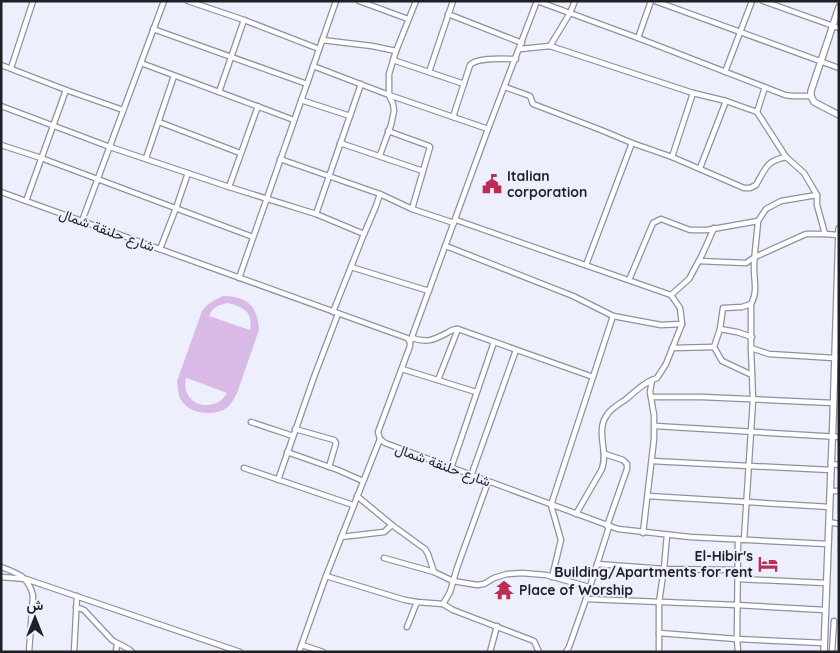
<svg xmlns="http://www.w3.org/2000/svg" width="840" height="653" font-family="Quicksand,Vazirmatn,sans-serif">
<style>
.green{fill:#d9bae7;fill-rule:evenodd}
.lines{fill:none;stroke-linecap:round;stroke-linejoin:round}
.minor-casing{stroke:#8f919e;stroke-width:7}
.major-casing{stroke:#8f919e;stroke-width:8}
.minor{stroke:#fff;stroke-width:4.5}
.major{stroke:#fff;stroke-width:5.5}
.labels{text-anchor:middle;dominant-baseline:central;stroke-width:4;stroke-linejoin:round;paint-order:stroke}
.poi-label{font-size:14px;font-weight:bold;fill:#1f2025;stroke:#edeffd;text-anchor:start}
.street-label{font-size:14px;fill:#1f2025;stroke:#edeffd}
</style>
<rect width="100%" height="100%" fill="#edeffd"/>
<path class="green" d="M223,296C247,296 258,306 259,330L237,393C234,399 231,405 225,409C213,416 189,414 181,400C178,395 178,387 177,381L202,311C208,303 214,300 223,296ZM228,303C244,307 253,312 250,330L209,316C213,306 219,305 228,303ZM186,378H187L227,393C214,415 180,405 186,378Z"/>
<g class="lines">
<defs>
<g id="minor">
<path d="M188,1L244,20L319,49"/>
<path d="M359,1L408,19"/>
<path d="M537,1L638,38L785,95L792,96H811"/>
<path d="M655,1L839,68"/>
<path d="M763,1L839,28"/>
<path d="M448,14L522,43"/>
<path d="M153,29L307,84"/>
<path d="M638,38L651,1"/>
<path d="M322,40L372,46L396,51"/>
<path d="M550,46L570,13L575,1"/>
<path d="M520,49L550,46L693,93L726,101L757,112L786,157"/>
<path d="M393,60L464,84"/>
<path d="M141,63L294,120"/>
<path d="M1,65L66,90L123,110"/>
<path d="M313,66L389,95L488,129"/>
<path d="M11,68L33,1"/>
<path d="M429,72L453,1"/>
<path d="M725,72L752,1"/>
<path d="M505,87L530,96L533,104L601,130L632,143L672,157L744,188H750L756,185C766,168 766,161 786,157L804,173L817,195V205L825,234"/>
<path d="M219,92L244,20"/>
<path d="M301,100L350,116"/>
<path d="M1,106L110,147L229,187L316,214L364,234"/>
<path d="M757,112L765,87"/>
<path d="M453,117L470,65C478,57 504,59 516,59"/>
<path d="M159,122L240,153"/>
<path d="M388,131L429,146L430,147L412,209"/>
<path d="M340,143L423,171"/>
<path d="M1,145L41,158L253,237"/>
<path d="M380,155L391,125L394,111L393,104L389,95V74L396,51L416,1"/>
<path d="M672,157L693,93"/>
<path d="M146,158L174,76"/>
<path d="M280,159L380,194L412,209L454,223"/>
<path d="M700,168L726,101"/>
<path d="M229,187L258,106"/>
<path d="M1,192L407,338L410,342V346L378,432L380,439L385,443L618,529L690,537L828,544"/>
<path d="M26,201L66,90"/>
<path d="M316,214L361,84"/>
<path d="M456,220L671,295L680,308L682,324L666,364L657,378C644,382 635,392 625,400C619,404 614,407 609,412C605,417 602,424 602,430C601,445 607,454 602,469L576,514"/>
<path d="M82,221L164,1"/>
<path d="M758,221C757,237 754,253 754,269C754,281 758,292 751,304V348L769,354L834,358L839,357"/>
<path d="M446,246L573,296L613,316L661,325L682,324"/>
<path d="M160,249L176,208L188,173"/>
<path d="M699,261L746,263L755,257L806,234H825L838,235"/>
<path d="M586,265L632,143"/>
<path d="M351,267L429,291"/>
<path d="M239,278L336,1"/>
<path d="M629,280L653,223L661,219L690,230H707L758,221L766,209L781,201L817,195"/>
<path d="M671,295L689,279L702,255L714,228"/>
<path d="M751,304L742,307L723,308L720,329L714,347L722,361L752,375"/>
<path d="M333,312L364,234L376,206L380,194"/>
<path d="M720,329L737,332L752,337"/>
<path d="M412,338C428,343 433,340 447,333C451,330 454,329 458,329L593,377"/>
<path d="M410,342L488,129L537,1"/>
<path d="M672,348L714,347"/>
<path d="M402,369L476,392"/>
<path d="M438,380L458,329"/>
<path d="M651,397H702L833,403"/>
<path d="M251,422L293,436"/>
<path d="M655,426L839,437"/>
<path d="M295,429L334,440L336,443L329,467"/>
<path d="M287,452L338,470L363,481"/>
<path d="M605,454L623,460L627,464V469L607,526"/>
<path d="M652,461L831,470"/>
<path d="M831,464L839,465"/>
<path d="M244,468L353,505"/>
<path d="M451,468L494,342"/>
<path d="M471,476L516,350"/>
<path d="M278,480L314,377L338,314"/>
<path d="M830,491H839"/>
<path d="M357,496L392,525L425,549L428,554L434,572"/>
<path d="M648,496L830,507"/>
<path d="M829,522L839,524"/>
<path d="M643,533L654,439V415L650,392L652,380"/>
<path d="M341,537L384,532L392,525"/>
<path d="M738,539L737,639L738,652"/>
<path d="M744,540L753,400L751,348"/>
<path d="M384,558L434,572L453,581L477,585L484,584L494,578L507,574L522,573L546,575L589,587"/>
<path d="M597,564L664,569L738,570"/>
<path d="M1,567C18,573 29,577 33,596L29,652"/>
<path d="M326,576L405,600L417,602L443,604L453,610L534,641L539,652"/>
<path d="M1,577L26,579L240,652"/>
<path d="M552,577L561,540L551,505L613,316"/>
<path d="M738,579L826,583"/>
<path d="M586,599L737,605L825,610"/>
<path d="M443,604L450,592L457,568L488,482"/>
<path d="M76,607L84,610L112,640C119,645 126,646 132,652"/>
<path d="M407,627L417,602"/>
<path d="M659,633L737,639L824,643"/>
<path d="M302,645L323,652"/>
<path d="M74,652L77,596"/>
<path d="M116,652L117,644"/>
<path d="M299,652L326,576L380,439"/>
<path d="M490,652L497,626"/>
<path d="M566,652L569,647L586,599L609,527"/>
<path d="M659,652V602L664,569L667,535"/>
<path d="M832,652L834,621"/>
</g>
<g id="major">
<path d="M839,7L811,91V96L814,102L839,115"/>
<path d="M824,652L833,419L839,229"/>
</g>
</defs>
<use href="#minor" class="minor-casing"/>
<use href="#major" class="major-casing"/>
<use href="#minor" class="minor"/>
<use href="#major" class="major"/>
</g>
<defs>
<symbol id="civic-bare" viewBox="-9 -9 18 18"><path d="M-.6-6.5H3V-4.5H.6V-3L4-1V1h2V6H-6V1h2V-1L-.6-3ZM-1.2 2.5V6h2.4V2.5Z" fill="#bc2c53" stroke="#edeffd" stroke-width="2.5" paint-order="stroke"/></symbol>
<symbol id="hotel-bare" viewBox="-9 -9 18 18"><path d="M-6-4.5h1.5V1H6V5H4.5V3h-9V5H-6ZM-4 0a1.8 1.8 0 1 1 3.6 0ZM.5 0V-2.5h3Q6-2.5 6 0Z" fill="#bc2c53" stroke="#edeffd" stroke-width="2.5" paint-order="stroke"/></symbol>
<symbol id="temple-bare" viewBox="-9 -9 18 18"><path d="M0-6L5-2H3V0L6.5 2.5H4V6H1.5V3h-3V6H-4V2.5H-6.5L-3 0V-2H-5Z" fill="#bc2c53" stroke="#edeffd" stroke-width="2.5" paint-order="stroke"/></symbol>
</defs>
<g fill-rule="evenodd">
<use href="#civic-bare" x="478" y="170" width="28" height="28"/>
<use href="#hotel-bare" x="754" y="550" width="28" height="28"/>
<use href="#temple-bare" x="490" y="576" width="28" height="28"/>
</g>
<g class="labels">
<g class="poi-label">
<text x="507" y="176">Italian<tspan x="507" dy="16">corporation</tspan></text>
<text x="753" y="556" text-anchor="end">El-Hibir's<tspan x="753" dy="16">Building/Apartments for rent</tspan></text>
<text x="519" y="590">Place of Worship</text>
</g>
<g class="street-label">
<text transform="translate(107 230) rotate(20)">شارع حلنقة شمال</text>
<text transform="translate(443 465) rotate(20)">شارع حلنقة شمال</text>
</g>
</g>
<rect width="840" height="653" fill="none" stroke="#1f2025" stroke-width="5"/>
<g transform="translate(35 618)" stroke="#edeffd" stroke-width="4" paint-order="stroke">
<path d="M0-4L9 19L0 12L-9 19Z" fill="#1f2025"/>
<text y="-8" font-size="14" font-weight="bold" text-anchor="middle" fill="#1f2025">ش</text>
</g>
</svg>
